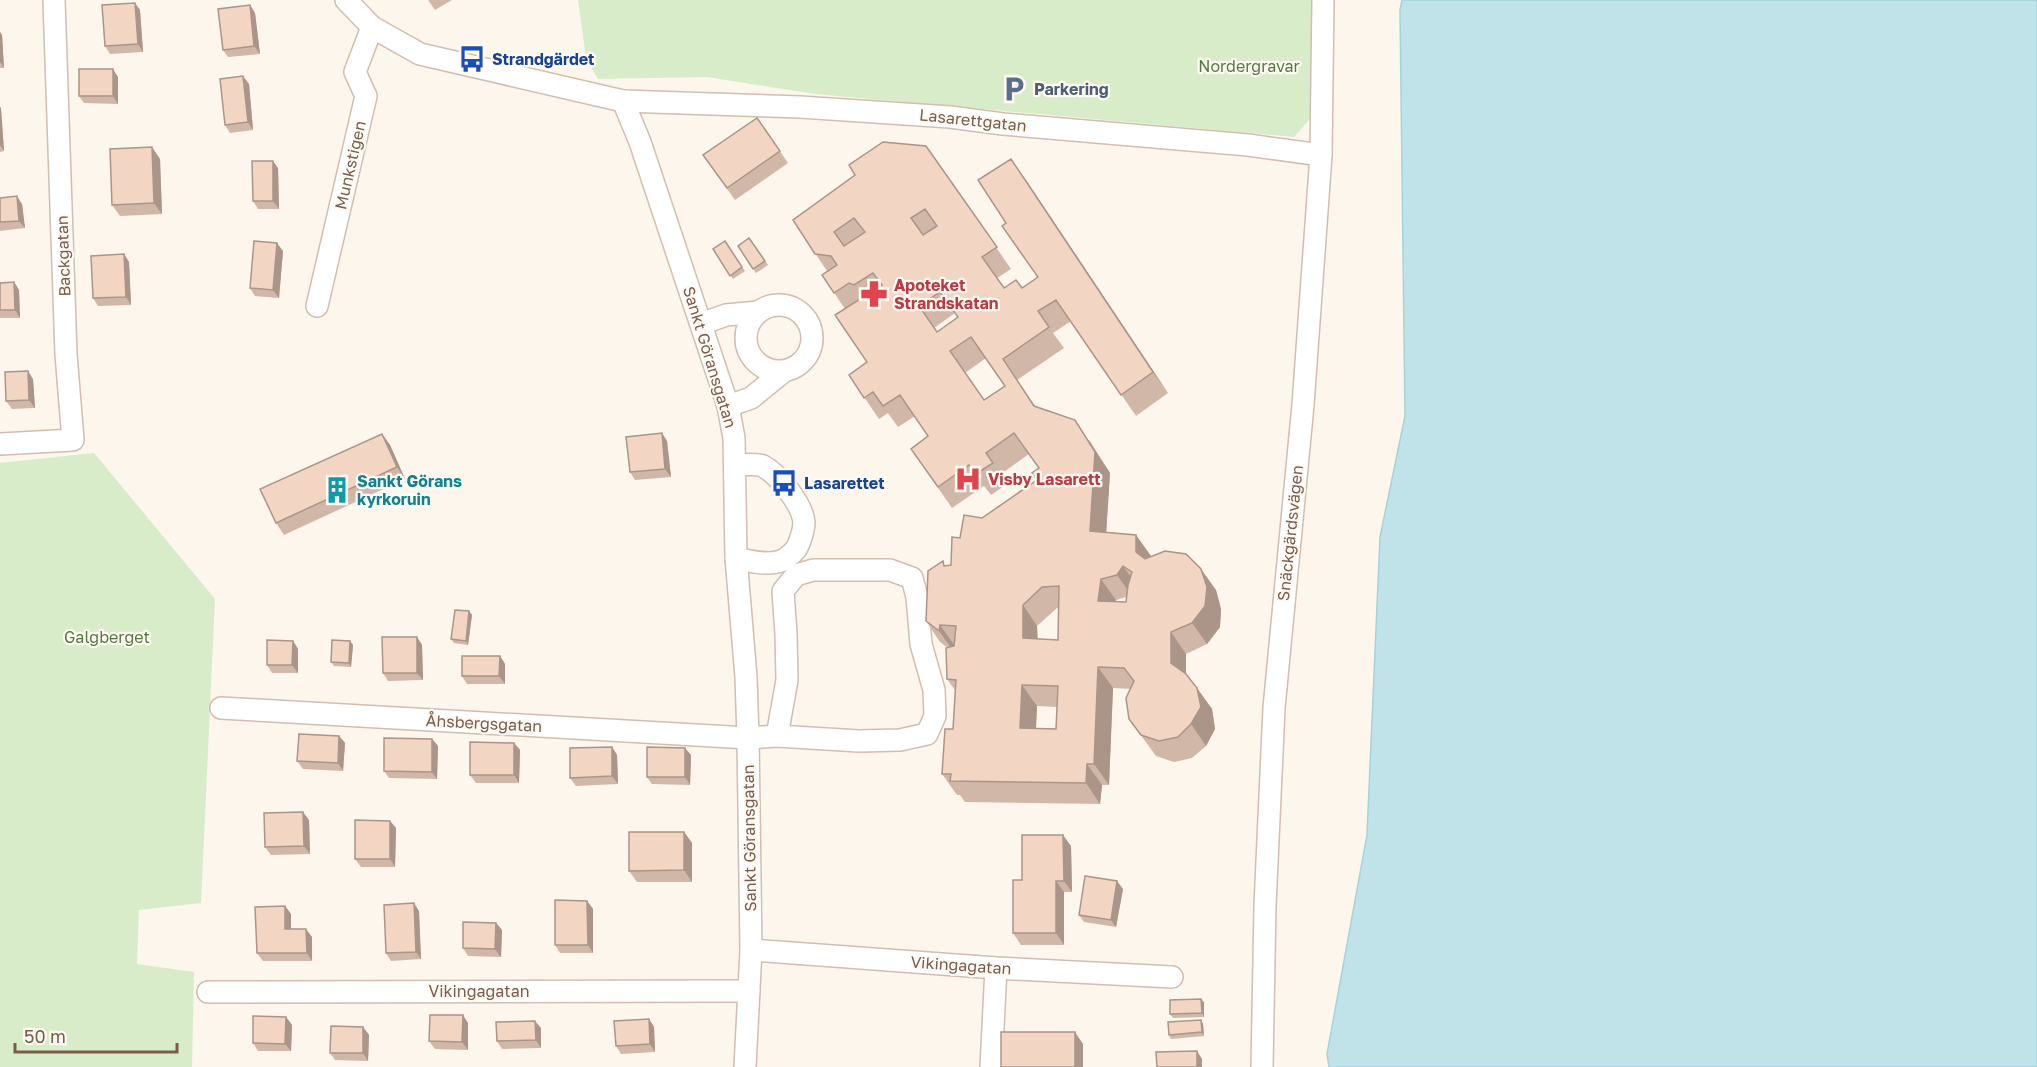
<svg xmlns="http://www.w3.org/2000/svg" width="2037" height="1067" font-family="'Golos Text',sans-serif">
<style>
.green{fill:#d8ecc9}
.water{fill:#bfe3e8;stroke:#a5d3da;stroke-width:1.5}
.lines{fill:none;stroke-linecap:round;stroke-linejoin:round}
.minor-casing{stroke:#d1beb0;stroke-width:24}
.minor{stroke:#fff;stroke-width:21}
.wall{fill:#d1b7a8;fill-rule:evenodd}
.shaded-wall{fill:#aa9588}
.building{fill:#f3d5c3;stroke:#aa9588;stroke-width:1.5;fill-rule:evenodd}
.labels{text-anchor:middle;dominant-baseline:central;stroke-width:4.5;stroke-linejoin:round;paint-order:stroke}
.transit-label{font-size:16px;font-weight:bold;fill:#164399;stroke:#fffaf3;text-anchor:start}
.park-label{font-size:16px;fill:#537a41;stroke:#fffaf3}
.service-label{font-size:16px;font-weight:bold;fill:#4e5e75;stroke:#fffaf3;text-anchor:start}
.street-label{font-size:16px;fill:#7a5c4d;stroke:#fffaf3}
.health-label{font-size:16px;font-weight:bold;fill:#be3a42;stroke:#fffaf3;text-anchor:start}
.culture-label{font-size:16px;font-weight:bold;fill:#0d838f;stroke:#fffaf3;text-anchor:start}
</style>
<rect width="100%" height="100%" fill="#fdf6ec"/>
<g class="green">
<path d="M578,0H1318L1316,112L1294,137L815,94L707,77L598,79L586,58Z"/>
<path d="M94,453L215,599L201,903L139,910L137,964L194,972L192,1067H0V463Z"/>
</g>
<path class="water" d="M1402,0H2037V1067H1329L1327,1054L1367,835L1380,537L1405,416L1400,10Z"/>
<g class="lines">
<defs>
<g id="minor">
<path d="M346,0L372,27L420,54L623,101L640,142L728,406L734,438L736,558L746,677L748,738L751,950L745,1067"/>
<path d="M623,101L800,107L950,117L1003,124L1248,145L1321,155"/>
<circle cx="779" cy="338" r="33"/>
<path d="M317,306L366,96L355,72L372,27"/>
<path d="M701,324L726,315L758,312"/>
<path d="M728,406L751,398L783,372"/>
<path d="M0,444L73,440L66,354L54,0"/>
<path d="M735,465C743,465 756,463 763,466C779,475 802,504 804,522C804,529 800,543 796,549C791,555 785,561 777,562C764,565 749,561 736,558"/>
<path d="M221,708L748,738L777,736L859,741L900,740L927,734L935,716L934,690L921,644L917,597L912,578L890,570H813L796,575L783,591L786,634L787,680L777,736"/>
<path d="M751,950L996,968L1172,977"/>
<path d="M208,992L749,991"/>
<path d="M991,1067L996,968"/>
<path d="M1262,1067L1265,906L1274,708L1303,405L1321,155L1323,0"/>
</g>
</defs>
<use href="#minor" class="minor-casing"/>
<use href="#minor" class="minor"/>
</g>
<g class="wall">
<path d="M428,0H452L435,10Z"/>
<path d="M250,5L255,13L260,54L228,57L223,50Z"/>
<path d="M140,10L143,52L110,54L105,46Z"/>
<path d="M0,32L2,35L4,68H0Z"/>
<path d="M118,77V104L84,103L79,96Z"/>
<path d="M249,84L253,130L230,133L225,125Z"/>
<path d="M0,107L1,108L4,151L0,152Z"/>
<path d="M757,118L788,163L735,200L703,155Z"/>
<path d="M926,146L1011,269L997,278L1004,288H1022L1038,277L1006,223L1026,180L1168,393L1136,416L1071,321L1053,333L1064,348L1017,380L1035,406L1090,441L1110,473L1106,532L1136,535L1151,557L1216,590L1221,609L1220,627L1207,644L1186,654V674L1212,709L1215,729L1206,746L1192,758L1174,762L1156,756L1129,719L1131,689L1113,688L1109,785H1102L1100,804L965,802L960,795H957L942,774L953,729L955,690L947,679L948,648L940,642L926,621L946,566L951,565L960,538L982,518L1037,480L1039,468L1029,454L1001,474L1007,484L991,495L984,486L952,508L911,449L928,436L915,416L898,427L888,413L879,419L849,375L867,362L845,309L822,275L827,271L793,220ZM955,313L958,317L937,332L934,328ZM986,358L1005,386L984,400L965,373ZM1126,597V602H1115L1116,600ZM1057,608H1058V640L1038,639L1037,626ZM1037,706L1057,707L1056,729L1036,728Z"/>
<path d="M160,159L162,214L120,216L112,205Z"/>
<path d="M278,168L279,209H258L253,201Z"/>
<path d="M0,198L22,204L25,228L0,231Z"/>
<path d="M749,238L768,265L756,273L738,246Z"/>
<path d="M725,241L745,271L733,279L713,249Z"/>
<path d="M283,251L279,298L255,296L250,288Z"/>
<path d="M124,254L129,262L131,305L98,306L93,298Z"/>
<path d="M14,282L19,290L20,318H0V283Z"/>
<path d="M33,379L35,408L12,409L6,401Z"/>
<path d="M382,434L390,445L405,479L284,535L276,523Z"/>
<path d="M667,441L671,477L635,480L630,472Z"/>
<path d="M469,611L472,615L468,645L454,643L451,639Z"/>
<path d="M417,637L422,645L423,680L388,681L383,673Z"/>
<path d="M293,641L298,649V673H272L267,665Z"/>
<path d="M350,641L353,645L351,667L334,666L331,662Z"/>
<path d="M500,656L505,664V684H467L462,676Z"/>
<path d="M339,736L345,743L343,771L303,769L297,761Z"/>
<path d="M432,739L438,746L437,779L389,778L384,771Z"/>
<path d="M514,743L520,750L519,783H476L470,775Z"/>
<path d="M612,747L617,755L618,784L576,786L570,778Z"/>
<path d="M691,755L690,785L652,784L647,777Z"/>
<path d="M309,820L310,854L271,855L265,847Z"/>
<path d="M390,821L396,828L395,867H361L355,859Z"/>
<path d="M684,832L692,843V882H637L629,871Z"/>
<path d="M1071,846L1072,892H1064V945H1021L1013,933L1022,880Z"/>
<path d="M1123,889L1116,927L1084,922L1079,915Z"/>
<path d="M587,901L593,909V953H560L555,945Z"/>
<path d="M285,906L291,914V929L312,937V961H263L257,953Z"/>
<path d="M419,911L421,959L391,961L386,953Z"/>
<path d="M496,923L502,930L501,957L468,956L463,948Z"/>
<path d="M1204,1002V1017L1173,1018L1170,1014Z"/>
<path d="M286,1017L292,1025L291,1051H258L253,1043Z"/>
<path d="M649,1019L654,1027L655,1052L621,1054L616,1046Z"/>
<path d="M1201,1020L1203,1024L1204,1036L1171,1039L1169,1035Z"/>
<path d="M468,1023V1050L435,1049L429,1041Z"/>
<path d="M363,1027L369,1035L368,1061L335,1060L330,1053Z"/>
<path d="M541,1028V1048L502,1049L497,1041Z"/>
</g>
<g class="shaded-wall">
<path d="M135,3L140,10L143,52L138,44Z"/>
<path d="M250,5L255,13L260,54L254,46Z"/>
<path d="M0,32L2,35L4,68L0,62Z"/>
<path d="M113,69L118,77V104L113,96Z"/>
<path d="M243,76L249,84L253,130L248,122Z"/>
<path d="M0,107L1,108L4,151L0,145Z"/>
<path d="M152,147L160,159L162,214L154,203Z"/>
<path d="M1011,159L1026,180L1168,393L1153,372Z"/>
<path d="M273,161L278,168L279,209L273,201Z"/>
<path d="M17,196L22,204L25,228L19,221Z"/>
<path d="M277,243L283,251L279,298L273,290Z"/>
<path d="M124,254L129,262L131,305L126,297Z"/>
<path d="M14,282L19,290L20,318L15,310Z"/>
<path d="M28,371L33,379L35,408L29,400Z"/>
<path d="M1075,420L1110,473L1105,552L1090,531Z"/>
<path d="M662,433L667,441L671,477L665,469Z"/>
<path d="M382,434L390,445L405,479L397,467Z"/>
<path d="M1136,535L1151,556V573L1136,552Z"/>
<path d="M1123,566L1138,587L1132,596L1117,575Z"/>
<path d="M1201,569L1216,590L1221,609L1220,627L1207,644L1192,623Z"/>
<path d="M1101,579L1116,600L1112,622L1098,601Z"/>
<path d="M1023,605L1037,626L1038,659L1023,638Z"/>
<path d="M469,611L472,615L468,645L466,641Z"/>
<path d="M940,625L955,646L954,652L939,631Z"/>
<path d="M1171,632L1186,654V685L1171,663Z"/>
<path d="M417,637L422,645L423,680L417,673Z"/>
<path d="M293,641L298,649V673L292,665Z"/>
<path d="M350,641L353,645L351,667L349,663Z"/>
<path d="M500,656L505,664V684L499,676Z"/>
<path d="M1098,667L1113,688L1109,785L1094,764Z"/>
<path d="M1022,685L1037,706L1035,749L1020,728Z"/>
<path d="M1197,688L1212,709L1215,729L1206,746L1191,724Z"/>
<path d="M339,736L345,743L343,771L338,763Z"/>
<path d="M432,739L438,746L437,779L432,772Z"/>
<path d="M514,743L520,750L519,783L514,775Z"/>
<path d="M612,747L617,755L618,784L612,776Z"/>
<path d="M685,748L691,755L690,785L685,777Z"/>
<path d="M1087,764L1102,785L1100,804L1086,783Z"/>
<path d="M303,812L309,820L310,854L304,846Z"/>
<path d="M390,821L396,828L395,867L390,859Z"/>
<path d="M684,832L692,843V882L684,870Z"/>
<path d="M1063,835L1071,846L1072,892L1064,881Z"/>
<path d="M1056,881L1064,892V945L1056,933Z"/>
<path d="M1117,881L1123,889L1116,927L1111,920Z"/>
<path d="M587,901L593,909V953L588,945Z"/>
<path d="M414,903L419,911L421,959L416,952Z"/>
<path d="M285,906L291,914V937L285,929Z"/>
<path d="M496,923L502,930L501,957L495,949Z"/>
<path d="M306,929L312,937V961L307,953Z"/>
<path d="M1201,999L1204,1002V1017L1202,1013Z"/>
<path d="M463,1015L468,1023V1050L462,1042Z"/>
<path d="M286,1017L292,1025L291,1051L285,1044Z"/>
<path d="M649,1019L654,1027L655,1052L650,1044Z"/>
<path d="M1201,1020L1203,1024L1204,1036L1202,1032Z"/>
<path d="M535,1021L541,1028V1048L536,1040Z"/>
<path d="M363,1027L369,1035L368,1061L363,1053Z"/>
<path d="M1075,1032L1083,1044V1067H1075Z"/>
<path d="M1197,1051L1202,1059V1067H1197Z"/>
</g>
<g class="building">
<path d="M135,3L138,44L105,46L102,5Z"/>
<path d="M250,5L254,46L223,50L218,9Z"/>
<rect x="79" y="69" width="34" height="27"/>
<path d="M243,76L248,122L225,125L220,79Z"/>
<path d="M757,118L780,151L727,188L703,155Z"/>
<path d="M883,142L926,146L997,247L982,257L1004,288L1016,280L1022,288L1038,277L1002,226L1006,223L978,180L1011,159L1153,372L1121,395L1056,300L1038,311L1049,327L1003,359L1034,406L1075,420L1095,452L1090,531L1136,535V552L1145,559L1165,551L1186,554L1201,569L1207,587L1205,606L1192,623L1171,632V663L1186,674L1197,688L1201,707L1191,724L1178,737L1159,741L1141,735L1129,719L1126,698L1134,681L1124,668L1098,667L1094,764H1087L1086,783L950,781L951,774H942L945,729H953L956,680L947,679L946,648L954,646L956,626L940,625L939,631L926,621L928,571L943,561L944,566L951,565L952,537L960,538L964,515L982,518L1037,480L1032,473L1039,468L1014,433L986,453L993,463L976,474L969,465L938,487L911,449L928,436L900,395L883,406L873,392L864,398L849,375L867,362L835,315L882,285L873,273L854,285L849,283L834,293L822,275L837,265L831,256L815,254L793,220L855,175L849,165ZM925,209L937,226L923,235L911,218ZM854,218L865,232L844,246L834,232ZM940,292L958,317L937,332L919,306ZM971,337L1005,386L984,400L950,351ZM1123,566L1132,572L1128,585L1126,602L1098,601L1101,579L1117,575ZM1059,586L1058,640L1023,638V605L1042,587ZM1022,685L1058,686L1056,729L1020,728Z"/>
<path d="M152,147L154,203L112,205L110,149Z"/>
<path d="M252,161H273V201H253Z"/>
<path d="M17,196L19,221L0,222V198Z"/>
<path d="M749,238L765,261L753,269L738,246Z"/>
<path d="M254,241L277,243L273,290L250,288Z"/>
<path d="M725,241L742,267L730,276L713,249Z"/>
<path d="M124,254L126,297L93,298L91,256Z"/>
<path d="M14,282L15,310H0V283Z"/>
<path d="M28,371L29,400L6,401L5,372Z"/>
<path d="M662,433L665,469L630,472L626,437Z"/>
<path d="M382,434L397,467L276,523L260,489Z"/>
<path d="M455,610L469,611L466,641L451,639Z"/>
<path d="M382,637H417V673H383Z"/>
<path d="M267,640L293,641L292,665H267Z"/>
<path d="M332,640L350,641L349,663L331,662Z"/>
<path d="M462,656H500L499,676H462Z"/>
<path d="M299,734L339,736L338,763L297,761Z"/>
<path d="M384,738L432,739V772L384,771Z"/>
<path d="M470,742L514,743V775H470Z"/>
<path d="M612,747V776L570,778V748Z"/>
<path d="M647,747L685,748V777H647Z"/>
<path d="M303,812L304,846L265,847L264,813Z"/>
<path d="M355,820L390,821V859H355Z"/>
<path d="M629,832H684V870L629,871Z"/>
<path d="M1022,835H1063L1064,881H1056V933H1013V880H1022Z"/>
<path d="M1085,876L1117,881L1111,920L1079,915Z"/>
<path d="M555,900L587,901L588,945H555Z"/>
<path d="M414,903L416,952L386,953L384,905Z"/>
<path d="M285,906V929H306L307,953H257L255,907Z"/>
<path d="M463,922L496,923L495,949L463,948Z"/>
<path d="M1201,999L1202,1013L1170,1014V1000Z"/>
<path d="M430,1015H463L462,1042L429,1041Z"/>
<path d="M253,1016L286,1017L285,1044L253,1043Z"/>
<path d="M649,1019L650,1044L616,1046L614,1021Z"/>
<path d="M1201,1020L1202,1032L1169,1035L1168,1022Z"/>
<path d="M535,1021L536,1040L497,1041L496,1022Z"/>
<path d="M331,1026L363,1027V1053H330Z"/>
<rect x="1001" y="1032" width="74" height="35"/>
<path d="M1197,1051V1067H1157L1156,1052Z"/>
</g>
<defs>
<symbol id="bus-bare" viewBox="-9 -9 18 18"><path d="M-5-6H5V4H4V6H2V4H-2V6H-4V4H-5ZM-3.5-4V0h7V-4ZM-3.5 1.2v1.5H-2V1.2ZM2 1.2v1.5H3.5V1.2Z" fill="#1a4fb4" stroke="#fffaf3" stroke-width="2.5" paint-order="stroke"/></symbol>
<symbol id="parking-bare" viewBox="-9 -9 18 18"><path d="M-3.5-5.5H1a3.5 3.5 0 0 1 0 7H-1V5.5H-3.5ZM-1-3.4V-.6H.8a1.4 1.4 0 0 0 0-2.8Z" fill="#5c6f8a" stroke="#fffaf3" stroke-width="2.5" paint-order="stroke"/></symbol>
<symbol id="pharmacy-bare" viewBox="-9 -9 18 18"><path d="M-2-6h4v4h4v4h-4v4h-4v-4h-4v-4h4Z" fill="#e0444e" stroke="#fffaf3" stroke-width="2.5" paint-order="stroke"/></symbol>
<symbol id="hospital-bare" viewBox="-9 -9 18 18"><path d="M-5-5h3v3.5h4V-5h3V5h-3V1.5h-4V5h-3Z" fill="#e0444e" stroke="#fffaf3" stroke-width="2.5" paint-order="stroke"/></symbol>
<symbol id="building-bare" viewBox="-9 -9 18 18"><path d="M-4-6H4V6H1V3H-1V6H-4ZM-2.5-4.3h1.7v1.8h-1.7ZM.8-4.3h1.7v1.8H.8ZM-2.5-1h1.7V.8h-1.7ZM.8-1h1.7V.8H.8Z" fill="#0f9aa8" stroke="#fffaf3" stroke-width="2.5" paint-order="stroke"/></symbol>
</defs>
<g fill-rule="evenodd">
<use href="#bus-bare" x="453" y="40" width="38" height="38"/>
<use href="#parking-bare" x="995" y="70" width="38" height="38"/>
<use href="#pharmacy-bare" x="855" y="275" width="38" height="38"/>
<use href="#hospital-bare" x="949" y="460" width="38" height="38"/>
<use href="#bus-bare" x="765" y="464" width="38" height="38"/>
<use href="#building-bare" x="318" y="471" width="38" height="38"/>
</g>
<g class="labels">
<g class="transit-label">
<text x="492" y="59">Strandgärdet</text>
<text x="804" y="483">Lasarettet</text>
</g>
<g class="park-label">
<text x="1249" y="66">Nordergravar</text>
<text x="107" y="637">Galgberget</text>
</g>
<g class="service-label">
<text x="1034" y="89">Parkering</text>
</g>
<g class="street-label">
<text transform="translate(973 120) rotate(6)">Lasarettgatan</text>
<text transform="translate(350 165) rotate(-77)">Munkstigen</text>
<text transform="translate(63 256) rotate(-92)">Backgatan</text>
<text transform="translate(710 357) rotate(73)">Sankt Göransgatan</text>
<text transform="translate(1290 533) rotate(-84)">Snäckgärdsvägen</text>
<text transform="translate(484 723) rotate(3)">Åhsbergsgatan</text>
<text transform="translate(749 838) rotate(-91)">Sankt Göransgatan</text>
<text transform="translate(961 965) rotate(4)">Vikingagatan</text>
<text x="479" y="991">Vikingagatan</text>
</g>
<g class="health-label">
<text x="894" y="285">Apoteket<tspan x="894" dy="18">Strandskatan</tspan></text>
<text x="988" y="479">Visby Lasarett</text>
</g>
<g class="culture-label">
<text x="357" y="481">Sankt Görans<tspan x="357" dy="18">kyrkoruin</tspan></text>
</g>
</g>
<path d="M15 1043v9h162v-9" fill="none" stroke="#7a5c4d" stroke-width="3"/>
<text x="24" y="1043" font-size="18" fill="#7a5c4d" stroke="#fffaf3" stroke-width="4.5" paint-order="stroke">50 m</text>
</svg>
